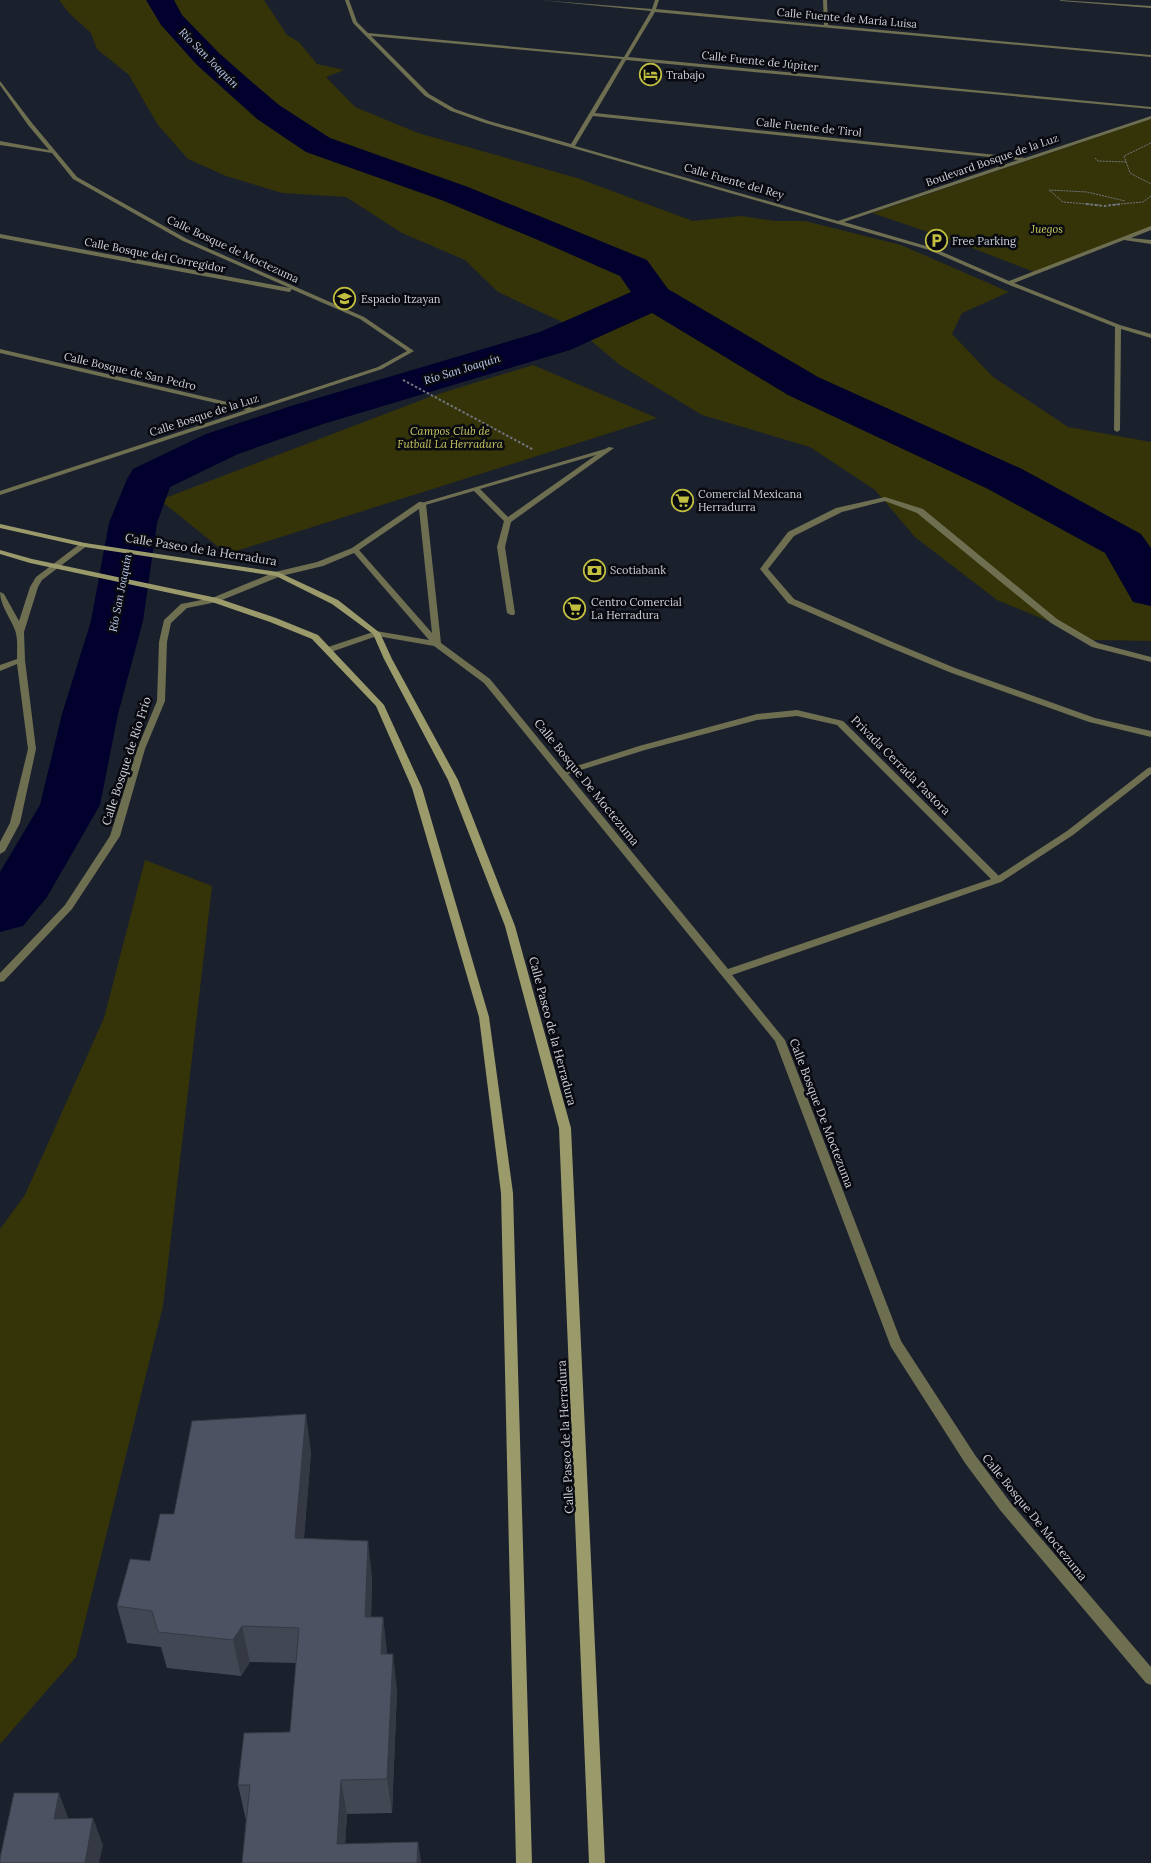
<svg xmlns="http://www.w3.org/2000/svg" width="1151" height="1863" font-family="Lora,serif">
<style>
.green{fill:#353408}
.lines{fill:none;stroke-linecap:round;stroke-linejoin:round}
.river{fill:#02002c;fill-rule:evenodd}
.path-far1{stroke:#717580;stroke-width:1;stroke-dasharray:2 1;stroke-linecap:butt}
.path{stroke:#717580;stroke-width:2;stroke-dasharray:2.5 2;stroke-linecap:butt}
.lane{fill:#6e6e51;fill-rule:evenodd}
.street{fill:#6e6e51;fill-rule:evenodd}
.secondary{fill:#9a9a6b;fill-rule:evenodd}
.wall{fill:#414753}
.shaded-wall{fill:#353944}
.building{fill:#4c5261;stroke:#353944}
.labels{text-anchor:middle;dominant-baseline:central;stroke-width:5;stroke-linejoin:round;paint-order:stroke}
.far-street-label{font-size:11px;fill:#ced1da;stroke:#080a10}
.far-water-label{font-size:11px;font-style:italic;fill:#bfccef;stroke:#080a10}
.far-poi-label{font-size:11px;fill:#ced1da;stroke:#080a10;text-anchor:start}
.far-park-label{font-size:11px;font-style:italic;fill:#cbc962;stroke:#080a10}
.street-label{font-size:12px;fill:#ced1da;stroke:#080a10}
</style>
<rect width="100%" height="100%" fill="#1b202d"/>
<g class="green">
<path d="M59,0H264L287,35L299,42L317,64L344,70L326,77L355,107L418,133L577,178L693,221L741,216L775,221H805L901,245L1009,292L962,313L952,334L993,377L1068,427L1151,442V641L1094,640L997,600L915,537L875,490L810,447L702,415L620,365L577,329L498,292L465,260L402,233L346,197L282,193L226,176L188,159L158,125L129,75L97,49L91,33L70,14Z"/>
<path d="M1151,119V227L1034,272L946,238L872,213Z"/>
<path d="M533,365L657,418L227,554L160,500L432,396Z"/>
<path d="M145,860L212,886L163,1306L76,1657L0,1744V1229L25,1195L104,1018Z"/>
</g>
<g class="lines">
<path class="river" d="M146,0H174L182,15L219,53L253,83L279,105L330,138L468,187L647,260L668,289L818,377L1022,469L1141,534L1151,548V606L1133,602L1105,553L988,489L788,395L652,313L570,350L323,424L238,454L170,487L157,523L143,621L118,714L100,805L47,897L23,926L0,932V872L40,805L62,714L91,621L109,523L127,479L133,469L206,434L291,406L540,332L631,292L620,276L538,240L444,201L306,152L257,119L197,65L161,25Z"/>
<g class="path-far1">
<path d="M1151,143L1124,156L1130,173L1151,184"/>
<path d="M1095,158L1098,161L1126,162"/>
<path d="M1099,205L1063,202L1049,190L1087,192L1125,201"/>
<path d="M1109,205L1143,202L1151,196"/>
</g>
<g class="path">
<path d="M1086,204L1104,206L1121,204"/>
<path d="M403,380L534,450"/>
</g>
<g class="lane">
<path d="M609,447L614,448L511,522L505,547L515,613L514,615H511L507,613L497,547L504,521L474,491L422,506L418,504L605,449ZM596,455L508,517L480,489Z"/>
<path d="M885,497L923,509L1057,619L1098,643L1151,657V662L1092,647L1051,623L917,513L885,501L842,512L794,536L768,569L794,599L890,641L955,668L1095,718L1151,731V737L1089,722L949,672L884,645L788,603L760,569L788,532L836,508Z"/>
<path d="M1151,767V774L1073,835L1001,882H995L993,880L995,878L1067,831L1148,768Z"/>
</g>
<g class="street">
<path d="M345,0H349L357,22L368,33L624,57L651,11L539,0L652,9L655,0H659L656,9L824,25L823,0H827L828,25L1151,55V57L655,12L628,57L1151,107V109L626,60L595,113L1025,158L1151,116V119L844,222L933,248L1009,281L1151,226V230L1131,238L1151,240V244L1124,240L1014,283L1120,325L1151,334V338L1121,329L1120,430L1117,432L1114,430L1115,327L1007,284L929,250L485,123L451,111L425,96L353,23ZM371,36L622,59L571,144L489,121L455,109L429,94ZM593,116L1018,160L838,221L575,146Z"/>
<path d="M1059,0L1151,6V8L1061,1Z"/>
<path d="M0,81L32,123L77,177L187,239L364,317L414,351L382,369L0,495V491L246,410L0,353V349L253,408L378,367L407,351L360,319L291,289V291L289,292L0,238V234L290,288L183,241L73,179L52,153L0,145V141L49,150L28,125L0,85Z"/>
<path d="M419,502H422L426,504L441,643L490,679L564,770L639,746L757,714L797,710L843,721L1003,880L1001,882L732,975L785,1040L901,1341L975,1455L1010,1502L1151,1667V1685L1146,1683L1000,1510L965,1463L891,1347L775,1041L484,683L434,646L377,636L331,652H325V648L376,631L429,640L354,553L323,566L281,576L217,602L187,608L171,623L167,642L165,701L145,749L120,836L72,909L4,981L0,982V973L65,905L110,836L137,749L157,701L159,642L164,620L181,604L212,598L275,572L317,562L352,548ZM419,509L432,633L359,550ZM797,716L837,725L991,879L728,969L568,774L645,750L757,720Z"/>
<path d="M81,543H87L88,545L42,580L38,587L24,632L25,660L36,749L20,823L5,851L0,854V842L10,823L28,749L17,664L0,671V665L17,659C17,650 18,638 15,630C10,617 0,605 0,592L4,594L19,621L30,587L36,577Z"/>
</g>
<g class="secondary">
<path d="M0,524L85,543L278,572L338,600L380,633L392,659L458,780L515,926L571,1128L605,1863H589L559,1128L505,926L448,780L384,659L373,634L332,604L276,576L85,547L0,528Z"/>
<path d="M0,550L32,559L217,598L276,618L318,635L384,705L422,788L489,1017L513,1193L532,1863H516L501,1193L479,1017L412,788L376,706L312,639L270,622L212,602L30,563L0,554Z"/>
</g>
</g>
<path class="wall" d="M311,1452L304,1538L372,1577L371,1617H383L387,1654L397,1690L392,1813L347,1814L345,1844L418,1842L421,1863H242L246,1820L238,1785L290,1732L296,1663L250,1662L241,1676L167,1668L161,1647L127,1643L117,1606L150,1561L174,1514Z"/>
<g class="shaded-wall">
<path d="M306,1414L311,1452L301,1574L295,1538Z"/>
<path d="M368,1541L372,1577L370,1653L365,1617Z"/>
<path d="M383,1617L387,1653L385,1690L381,1654Z"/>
<path d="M242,1626L250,1662L241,1676L233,1640Z"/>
<path d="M393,1654L397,1690L392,1813L387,1779Z"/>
<path d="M341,1780L347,1814L344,1863L337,1844Z"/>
<path d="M59,1793L69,1820L54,1819Z"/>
<path d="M93,1818L103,1845L99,1863H85Z"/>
<path d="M418,1842L421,1863H417Z"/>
</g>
<g class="building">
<path d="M306,1414L295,1538L368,1541L365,1617H383L381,1654H393L387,1779L341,1780L337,1844L418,1842L417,1863H242L250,1785H238L244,1733L290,1732L299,1628L242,1626L233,1640L158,1632L152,1611L117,1606L130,1559L150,1561L160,1514H174L192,1421Z"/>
<path d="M14,1793H59L54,1819L93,1818L85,1863H0V1858Z"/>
</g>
<defs>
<symbol id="hotel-ring" viewBox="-11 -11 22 22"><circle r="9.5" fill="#080a10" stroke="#c1be40" stroke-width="1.5"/><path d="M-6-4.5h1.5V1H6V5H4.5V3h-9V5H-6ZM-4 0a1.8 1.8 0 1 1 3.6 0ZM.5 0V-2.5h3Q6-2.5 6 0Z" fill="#c1be40"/></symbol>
<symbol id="parking-ring" viewBox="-11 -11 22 22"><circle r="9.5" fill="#080a10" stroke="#c1be40" stroke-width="1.5"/><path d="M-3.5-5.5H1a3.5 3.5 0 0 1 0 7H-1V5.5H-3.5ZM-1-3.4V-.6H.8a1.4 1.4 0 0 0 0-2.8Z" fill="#c1be40"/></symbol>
<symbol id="school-ring" viewBox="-11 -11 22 22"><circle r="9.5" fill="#080a10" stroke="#c1be40" stroke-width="1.5"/><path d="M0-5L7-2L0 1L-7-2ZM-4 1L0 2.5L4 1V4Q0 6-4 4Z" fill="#c1be40"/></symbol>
<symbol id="supermarket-ring" viewBox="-11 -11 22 22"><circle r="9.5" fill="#080a10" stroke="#c1be40" stroke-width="1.5"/><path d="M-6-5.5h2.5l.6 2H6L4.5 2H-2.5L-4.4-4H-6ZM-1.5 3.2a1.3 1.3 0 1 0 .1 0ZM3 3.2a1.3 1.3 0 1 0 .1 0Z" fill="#c1be40"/></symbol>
<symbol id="bank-ring" viewBox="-11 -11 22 22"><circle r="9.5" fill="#080a10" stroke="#c1be40" stroke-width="1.5"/><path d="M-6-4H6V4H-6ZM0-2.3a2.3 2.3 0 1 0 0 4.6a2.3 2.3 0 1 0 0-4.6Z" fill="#c1be40"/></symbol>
</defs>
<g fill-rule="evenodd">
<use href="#hotel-ring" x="638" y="62" width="25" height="25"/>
<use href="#parking-ring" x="924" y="228" width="25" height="25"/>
<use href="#school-ring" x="332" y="286" width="25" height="25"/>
<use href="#supermarket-ring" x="670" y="488" width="25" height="25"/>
<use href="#bank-ring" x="582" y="558" width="25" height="25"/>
<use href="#supermarket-ring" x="562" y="596" width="25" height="25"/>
</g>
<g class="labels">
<g class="far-street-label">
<text transform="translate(847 18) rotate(5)">Calle Fuente de María Luisa</text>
<text transform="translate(760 61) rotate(6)">Calle Fuente de Júpiter</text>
<text transform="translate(809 127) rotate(6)">Calle Fuente de Tirol</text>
<text transform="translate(992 160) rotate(-19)">Boulevard Bosque de la Luz</text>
<text transform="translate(734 181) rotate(16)">Calle Fuente del Rey</text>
<text transform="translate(233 249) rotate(25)">Calle Bosque de Moctezuma</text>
<text transform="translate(155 255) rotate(11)">Calle Bosque del Corregidor</text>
<text transform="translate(130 371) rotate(13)">Calle Bosque de San Pedro</text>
<text transform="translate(204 415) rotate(-18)">Calle Bosque de la Luz</text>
</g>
<g class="far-water-label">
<text transform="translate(209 58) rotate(45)">Río San Joaquín</text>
<text transform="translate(462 369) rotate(-17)">Río San Joaquín</text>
<text transform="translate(120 593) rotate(-79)">Río San Joaquín</text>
</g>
<g class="far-poi-label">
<text x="666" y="75">Trabajo</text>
<text x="952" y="241">Free Parking</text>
<text x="361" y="299">Espacio Itzayan</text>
<text x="698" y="494">Comercial Mexicana<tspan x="698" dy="13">Herradurra</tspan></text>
<text x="610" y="570">Scotiabank</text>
<text x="591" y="602">Centro Comercial<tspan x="591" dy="13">La Herradura</tspan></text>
</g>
<g class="far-park-label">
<text x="1047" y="229">Juegos</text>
<text x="450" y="431">Campos Club de<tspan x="450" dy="13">Futball La Herradura</tspan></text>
</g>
<g class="street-label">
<text transform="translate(201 549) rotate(9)">Calle Paseo de la Herradura</text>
<text transform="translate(126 761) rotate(-72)">Calle Bosque de Río Frío</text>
<text transform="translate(901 765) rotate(45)">Privada Cerrada Pastora</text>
<text transform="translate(587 782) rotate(51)">Calle Bosque De Moctezuma</text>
<text transform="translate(553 1031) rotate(75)">Calle Paseo de la Herradura</text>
<text transform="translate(822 1113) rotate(69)">Calle Bosque De Moctezuma</text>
<text transform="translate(565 1437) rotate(-93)">Calle Paseo de la Herradura</text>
<text transform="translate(1035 1517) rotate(51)">Calle Bosque De Moctezuma</text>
</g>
</g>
</svg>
